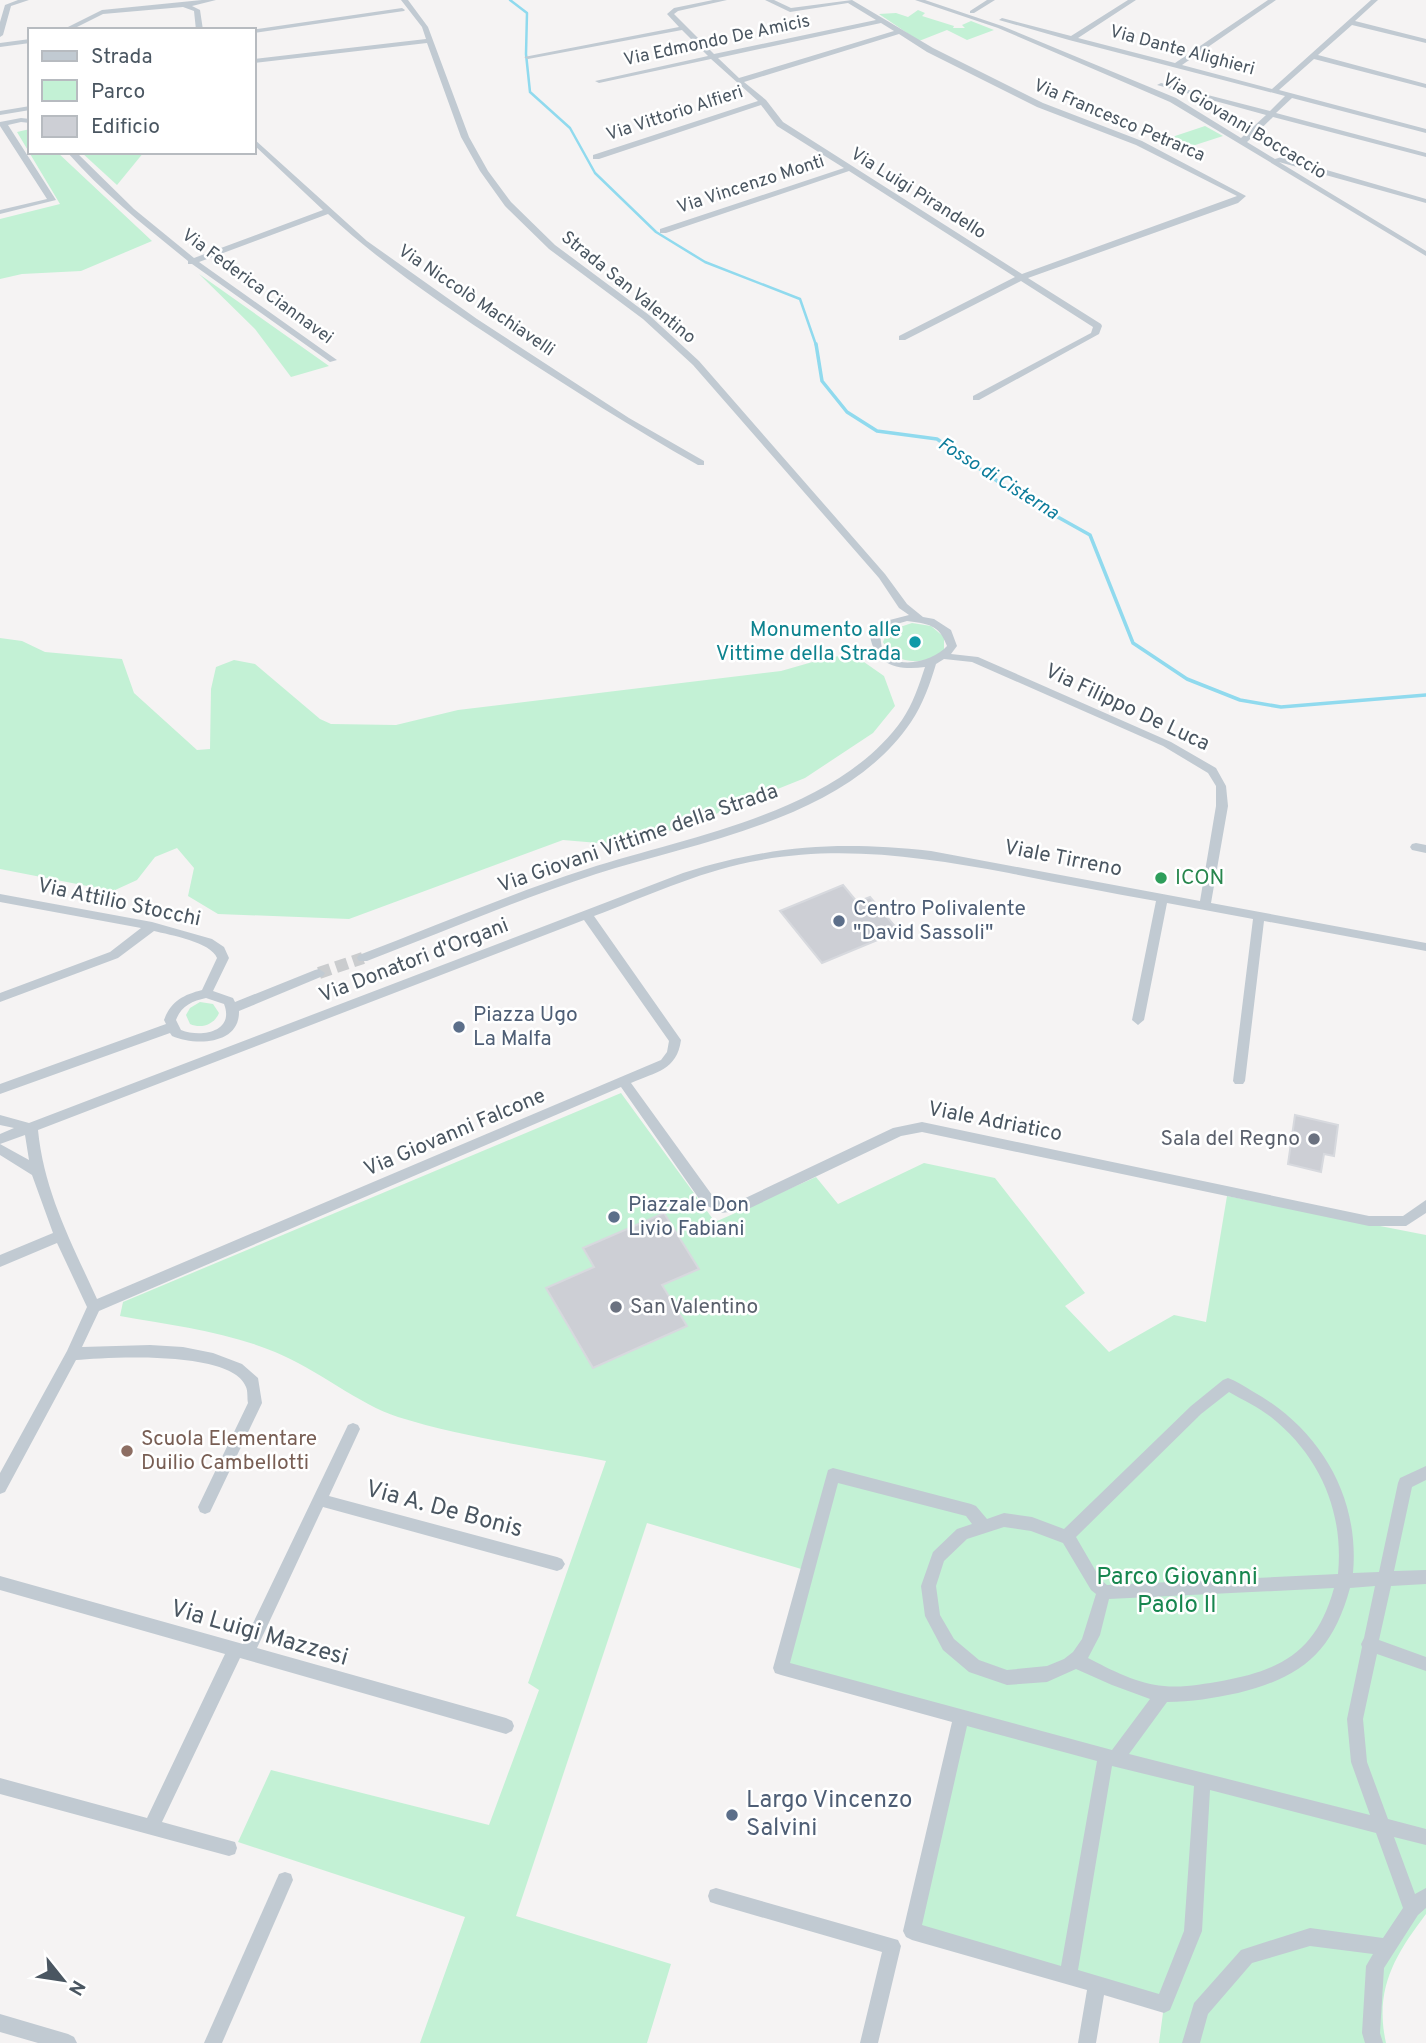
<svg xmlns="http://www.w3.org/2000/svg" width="1426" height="2043" font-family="Overpass,sans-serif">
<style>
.green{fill:#c3f1d5}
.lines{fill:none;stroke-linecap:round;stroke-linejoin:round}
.stream-far1{stroke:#90daee;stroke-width:2.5}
.stream{stroke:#90daee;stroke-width:3.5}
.building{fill:#cdcfd5;stroke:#d7d9de;stroke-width:2}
.street-tunnel{stroke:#caccce;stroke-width:12;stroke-dasharray:12 6;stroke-linecap:butt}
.street{fill:#c1cad2;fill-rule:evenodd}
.culture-dot{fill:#0f9aa8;stroke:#fff;stroke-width:2.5}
.leisure-dot{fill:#2e9e5b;stroke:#fff;stroke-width:2.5}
.service-dot{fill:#5c6f8a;stroke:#fff;stroke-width:2.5}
.worship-dot{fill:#6b7280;stroke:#fff;stroke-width:2.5}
.education-dot{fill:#8d6e63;stroke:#fff;stroke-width:2.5}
.labels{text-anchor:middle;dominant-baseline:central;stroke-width:5;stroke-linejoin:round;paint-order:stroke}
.far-street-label{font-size:18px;fill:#4a5661;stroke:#fff}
.far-water-label{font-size:19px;font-style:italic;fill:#0c7c9b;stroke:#fff}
.culture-label{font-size:21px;fill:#0d838f;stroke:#fff;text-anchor:end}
.street-label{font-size:21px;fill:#4a5661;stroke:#fff}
.leisure-label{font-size:21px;fill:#27864d;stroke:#fff;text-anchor:start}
.service-label{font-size:21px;fill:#4e5e75;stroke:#fff;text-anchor:start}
.worship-label{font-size:21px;fill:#5b616d;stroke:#fff;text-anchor:end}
.education-label{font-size:21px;fill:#785e54;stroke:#fff;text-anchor:start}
.near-street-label{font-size:24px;fill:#4a5661;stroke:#fff}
.near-park-label{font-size:24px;fill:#17864f;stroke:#fff}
.near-service-label{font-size:24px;fill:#4e5e75;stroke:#fff;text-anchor:start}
</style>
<rect width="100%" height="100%" fill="#f5f3f3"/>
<g class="green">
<path d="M918,10L925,13L922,16L954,26L953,28H965L962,25L971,21L994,30L967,40L947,30L919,41L879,14L896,13L908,17Z"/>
<path d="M1205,126L1223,136L1186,148L1169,138Z"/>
<path d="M30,129V152H57L152,241L81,271L22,274L0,279V219L60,204L17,132Z"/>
<path d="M81,152H144L117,185Z"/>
<path d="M199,274L329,366L291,377L255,329Z"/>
<path d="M912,623L931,626L944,637V650C928,666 893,666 883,642L888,631Z"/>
<path d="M0,638L22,641L45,652L122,659L134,693L197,750L210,749L211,689L216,667L234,660L255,664L320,719L331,724L396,725L458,710L781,671L830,657L854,655L884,676L895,706L873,733L805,778L681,828L610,844L563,840L349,919L218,914L188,896L194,868L177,848L155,857L137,880L113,891L0,869Z"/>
<path d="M200,1002L213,1004L219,1013C214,1025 201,1029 190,1024L186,1015L190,1008Z"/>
<path d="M621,1093L715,1222L816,1177L838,1204L924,1163L995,1178L1085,1293L1065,1306L1109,1352L1174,1315L1206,1322L1227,1196L1426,1235V1914C1395,1955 1374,1989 1386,2043H1159L1164,2005L912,1931L960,1716L781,1668L808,1571L647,1523L516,1916L671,1964L647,2043H420L465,1917L238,1842L271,1770L489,1825L539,1690L528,1683L606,1461C537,1447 465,1438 398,1417C358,1404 317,1369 275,1352C227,1332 171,1325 120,1316L123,1302Z"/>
</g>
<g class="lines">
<path class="stream-far1" d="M510,0L527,13L526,54L530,92L570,128L595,173L656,232L705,262L800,299L816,345"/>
<path class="stream" d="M816,344L822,381L847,412L877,431L937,439L1013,492L1090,535L1133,643L1187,679L1240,700L1281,707L1426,695"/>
</g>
<g class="building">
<path d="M843,885L857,902L870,897L899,931L822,963L780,911Z"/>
<path d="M1295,1115L1338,1125L1334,1156L1324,1154L1321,1172L1288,1164Z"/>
<path d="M664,1213L699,1269L662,1285L687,1326L593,1368L546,1288L594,1267L583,1248Z"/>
</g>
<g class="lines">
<path class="street-tunnel" d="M319,973L363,958"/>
<g class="street">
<path d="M18,0H29L11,6L3,35L0,37V22L5,5Z"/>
<path d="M202,0H216L192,6L200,10L203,30H196L194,11L183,7L103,14L71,30H62L102,10Z"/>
<path d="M401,0H408L428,27L469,137L488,171L511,202L555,245L649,315L699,361L885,574L907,604L923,617L934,619L951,630L957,646L951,654L978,657L1171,742L1216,768L1226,786L1228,806L1211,903L1426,943V951L1264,921L1245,1081L1243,1084H1235L1233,1081L1253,919L1167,903L1144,1020L1138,1025L1132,1020L1156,901C1107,892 1058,883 1009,873C921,857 839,844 750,862C696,873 645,897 594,916L681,1040C677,1070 656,1072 631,1083L712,1195L723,1202L739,1201L893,1128L922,1122L1369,1216H1403L1426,1200V1213L1406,1226H1369L922,1132L901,1136L746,1210L721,1213L702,1203L621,1087L99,1311L82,1347L150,1345L183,1347L213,1353L242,1364L258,1378L262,1403L210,1512L205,1514L200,1512L198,1507L248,1403C247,1398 248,1391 246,1387C233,1350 109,1357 76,1360L5,1492L0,1494V1473L67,1351L87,1307L57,1243L0,1267V1255L53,1233L32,1175L0,1155V1134L14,1128L0,1125V1115L29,1123L683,873C773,845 838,841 931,851L1200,901L1216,806V786L1208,773L1163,746L972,662L944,659L936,664C930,684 923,704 911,722C846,819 700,841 596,874C519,899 443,932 367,961H359L357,958L359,955C435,926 510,894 587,869C689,836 836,813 902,720C913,704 919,685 925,667C898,671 875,665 870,636L882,622L909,615L899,608L879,578L693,365L643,319L549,249L505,206L480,171L461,137L427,43L254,63V59L426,39L422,27ZM907,621C928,624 939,624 947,646C934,661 894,673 882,648C881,644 881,640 880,636L890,626ZM584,920L669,1041L667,1052L661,1060L97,1299C72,1244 44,1192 38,1130ZM25,1135L29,1160L0,1144Z"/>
<path d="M713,0H727L678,11L674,14L714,54L876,20L848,3L790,12L765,0H774L791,8L852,0L933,48L1043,103L1142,141L1246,196L1238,203L1028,278L1101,324L1102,326L1099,334L979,400H973V396L1091,333L1093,327L1021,281L905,340H899V336L1015,277L849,171L666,233H660V229L844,168L777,126L761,105L599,159H593V155L758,101L711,59L599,83L595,81L708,56L682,30L528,59L524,57L679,27L667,14L674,8ZM881,23L894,31L739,78L718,58ZM899,34L927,52L1037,107L1136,145L1237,196L1022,274L783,122L766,100L744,82Z"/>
<path d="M915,0H925L1002,26L1176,98L1241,138L1266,115L1157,85L1161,83L1270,111L1285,96L1069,40L999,20L1002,18L1071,36L1128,0H1136L1078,38L1175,63L1268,0H1276L1182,65L1272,89L1371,0H1378L1355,21L1426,39V43L1352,25L1318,55L1426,84V88L1314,59L1279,90L1426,129V133L1292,98L1276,113L1426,153V157L1273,117L1247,142L1275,159L1282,157L1426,199V203L1279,162L1426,251V256L1170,102L998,28Z"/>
<path d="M987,0H995L974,13H970V11Z"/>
<path d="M402,8L405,10L404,11L254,33V30H251Z"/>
<path d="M30,39V43L0,47V43Z"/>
<path d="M30,106V110L0,115V111Z"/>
<path d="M21,118L30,119V123L21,122L8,125L56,200L0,214V210L47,199L0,126V122Z"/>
<path d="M254,139L367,241L477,319L629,418L704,461V465H698C633,428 570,388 507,347C445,306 382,264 328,214L199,262L337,360L330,362L192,264H188V261C146,227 103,193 67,152H76L134,209L194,258L323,210L254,145Z"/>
<path d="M1416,843L1426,845V853L1412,850L1410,847L1412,844Z"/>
<path d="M0,894L152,922L212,939L224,947L229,958L213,991L233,998L235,1002L315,970L319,969L325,973L323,976L239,1011C240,1045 195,1046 172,1036L170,1033L0,1094V1084L166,1024L164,1020C171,1001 183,995 202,990L217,958C211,942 170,935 154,931L118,958L0,1002V993L110,952L141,928L0,902ZM206,998L224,1004C235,1032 201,1038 181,1030L176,1020C181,1006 192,1001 206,998Z"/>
<path d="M1228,1378C1236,1381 1244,1386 1252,1391C1319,1428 1360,1496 1353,1573L1379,1572L1398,1483L1400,1478L1426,1466V1480L1412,1487L1394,1571L1426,1570V1584L1391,1586L1379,1640L1426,1657V1671L1377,1654L1363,1719L1367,1762L1388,1819L1426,1829V1845L1394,1837L1415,1894L1426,1888V1908L1418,1915L1384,1968L1380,2033L1383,2043H1365L1362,2033L1366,1966L1373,1954L1310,1946L1252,1963L1208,2014L1200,2043H1182L1194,2003L1241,1950L1310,1928L1383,1938L1403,1908L1376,1833L1210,1790L1202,1931L1170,2010L1164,2013L1104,1995L1096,2043H1078L1087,1990L912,1940L906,1937L903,1931L952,1722L781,1675L775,1673L773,1668L828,1470L833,1468L971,1504L976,1506L987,1519L1004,1513L1032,1517L1064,1529L1191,1406L1223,1380ZM1229,1392C1243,1400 1258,1407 1271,1417C1320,1456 1344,1512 1338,1574L1107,1585L1101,1580L1076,1537L1201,1414ZM838,1483L966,1516L972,1524L957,1529L933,1552L921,1586L925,1616L943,1650L969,1672L1007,1685L1047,1682L1076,1669L1112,1685L1150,1699L1112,1750L790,1663ZM1004,1527L1031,1531L1063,1543L1091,1590L1096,1594L1082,1639L1073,1652L1064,1659L1047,1666L1007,1670L979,1660L954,1639L940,1615L936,1586L944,1561L967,1539ZM1375,1586L1364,1638L1361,1644L1362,1647L1347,1719L1351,1762L1370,1815L1129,1754L1167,1702C1191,1702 1214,1698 1238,1693C1302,1677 1332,1653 1350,1588ZM1334,1588C1317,1650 1283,1670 1222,1681C1203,1684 1183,1688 1164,1686C1138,1684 1111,1670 1088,1658L1100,1635L1109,1599ZM967,1726L1097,1761L1061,1966L922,1925ZM1112,1766L1194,1786L1184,1931L1159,1994L1078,1970Z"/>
<path d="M353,1423L358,1425L360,1429L329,1496L557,1557L562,1559L565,1564L562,1569L557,1571L323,1507L257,1648L506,1718L512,1721L514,1726L512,1731L506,1734L240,1658L162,1822L235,1842L237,1848L235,1854L229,1856L0,1794V1778L147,1818L225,1654L0,1590V1576L243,1644L348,1425Z"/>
<path d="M285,1872L291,1874L293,1880L222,2043H204L279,1874Z"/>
<path d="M716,1888L898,1940L901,1946L878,2043H860L882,1952L716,1904L710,1902L708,1896L710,1890Z"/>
<path d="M0,2014L68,2034L74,2037L77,2043H38L0,2032Z"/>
</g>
</g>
<circle class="culture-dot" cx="915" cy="642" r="7"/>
<circle class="leisure-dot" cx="1161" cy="878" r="7"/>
<g class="service-dot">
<circle cx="839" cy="921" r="7"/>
<circle cx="459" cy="1027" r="7"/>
<circle cx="614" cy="1217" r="7"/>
<circle cx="732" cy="1815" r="7"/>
</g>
<g class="worship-dot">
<circle cx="1314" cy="1139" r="7"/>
<circle cx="616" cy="1307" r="7"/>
</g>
<circle class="education-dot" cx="127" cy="1451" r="7"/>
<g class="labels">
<g class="far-street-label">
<text transform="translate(717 41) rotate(-12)">Via Edmondo De Amicis</text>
<text transform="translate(1182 51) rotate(15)">Via Dante Alighieri</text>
<text transform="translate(675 114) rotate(-18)">Via Vittorio Alfieri</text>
<text transform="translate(1119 121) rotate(23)">Via Francesco Petrarca</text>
<text transform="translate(1244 127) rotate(31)">Via Giovanni Boccaccio</text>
<text transform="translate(751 185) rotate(-18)">Via Vincenzo Monti</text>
<text transform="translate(918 194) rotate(32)">Via Luigi Pirandello</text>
<text transform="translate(257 287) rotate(36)">Via Federica Ciannavei</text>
<text transform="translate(628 288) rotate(39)">Strada San Valentino</text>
<text transform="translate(476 301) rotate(34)">Via Niccolò Machiavelli</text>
</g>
<g class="far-water-label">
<text transform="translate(998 479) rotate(32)">Fosso di Cisterna</text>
</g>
<g class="culture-label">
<text x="901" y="630">Monumento alle<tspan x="901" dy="24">Vittime della Strada</tspan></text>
</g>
<g class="street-label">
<text transform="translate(1127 708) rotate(25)">Via Filippo De Luca</text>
<text transform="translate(638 839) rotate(-19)">Via Giovani Vittime della Strada</text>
<text transform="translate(1063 859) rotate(11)">Viale Tirreno</text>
<text transform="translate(119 903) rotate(12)">Via Attilio Stocchi</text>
<text transform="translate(414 961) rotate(-21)">Via Donatori d'Organi</text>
<text transform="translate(995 1122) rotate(11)">Viale Adriatico</text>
<text transform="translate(455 1133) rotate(-23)">Via Giovanni Falcone</text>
</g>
<g class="leisure-label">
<text x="1175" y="878">ICON</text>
</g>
<g class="service-label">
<text x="853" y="909">Centro Polivalente<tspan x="853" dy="24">"David Sassoli"</tspan></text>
<text x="473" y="1015">Piazza Ugo<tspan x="473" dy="24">La Malfa</tspan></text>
<text x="628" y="1205">Piazzale Don<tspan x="628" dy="24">Livio Fabiani</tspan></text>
</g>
<g class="worship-label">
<text x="1300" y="1139">Sala del Regno</text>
<text x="630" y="1307" text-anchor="start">San Valentino</text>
</g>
<g class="education-label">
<text x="141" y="1439">Scuola Elementare<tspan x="141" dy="24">Duilio Cambellotti</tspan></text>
</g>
<g class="near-street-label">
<text transform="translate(444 1510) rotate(15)">Via A. De Bonis</text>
<text transform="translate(259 1634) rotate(16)">Via Luigi Mazzesi</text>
</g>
<g class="near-park-label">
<text x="1177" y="1578">Parco Giovanni<tspan x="1177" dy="28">Paolo II</tspan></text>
</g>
<g class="near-service-label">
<text x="746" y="1801">Largo Vincenzo<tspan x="746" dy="28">Salvini</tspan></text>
</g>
</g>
<rect x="28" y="28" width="228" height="126" fill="#ffffff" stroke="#b7bbc0" stroke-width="2"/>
<rect x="42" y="51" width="35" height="10" fill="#c1cad2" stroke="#b7bbc0" stroke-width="2"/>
<text x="91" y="63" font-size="21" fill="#4a5661">Strada</text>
<rect x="42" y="80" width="35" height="21" fill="#c3f1d5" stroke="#b7bbc0" stroke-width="2"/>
<text x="91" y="98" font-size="21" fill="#4a5661">Parco</text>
<rect x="42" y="116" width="35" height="21" fill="#cdcfd5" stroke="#b7bbc0" stroke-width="2"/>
<text x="91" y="133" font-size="21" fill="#4a5661">Edificio</text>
<g transform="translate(63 1980) rotate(120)" stroke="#ffffff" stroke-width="5" paint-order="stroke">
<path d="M0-5L12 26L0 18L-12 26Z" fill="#4a5661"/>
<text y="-10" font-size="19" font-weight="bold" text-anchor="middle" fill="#4a5661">N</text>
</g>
</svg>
